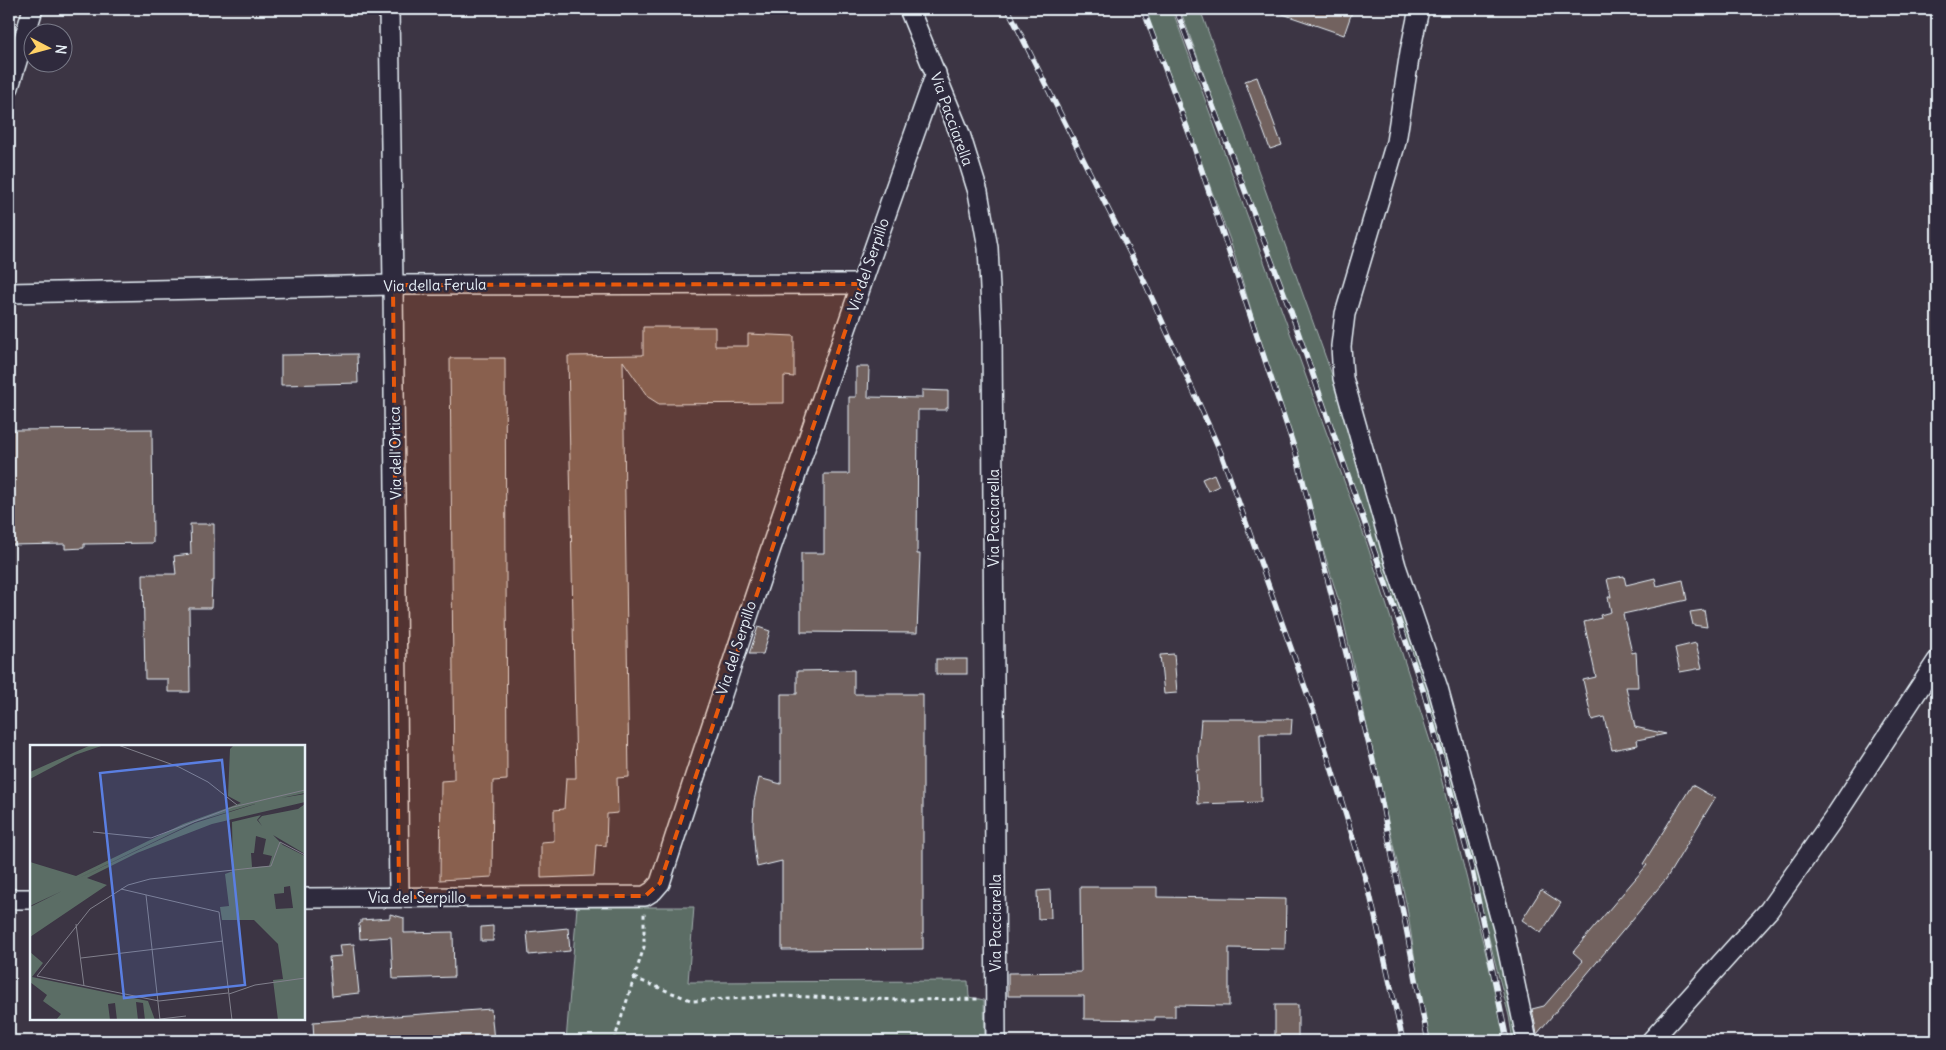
<svg xmlns="http://www.w3.org/2000/svg" width="1946" height="1050" font-family="Delius,sans-serif">
<style>
.green{fill:#5b6d65;stroke:#a2afae}
.building{fill:#72625f;stroke:#e8f1f8}
.lines{fill:none;stroke-linecap:round;stroke-linejoin:round}
.minor-casing{stroke:#e8f1f8;stroke-width:22}
.path{stroke:#e8f1f8;stroke-width:3;stroke-dasharray:4 4;stroke-linecap:butt}
.minor{stroke:#2f2a3d;stroke-width:19}
.rail-casing{stroke:#e8f1f8;stroke-width:5.5}
.rail{stroke:#2f2a3d;stroke-width:4;stroke-dasharray:11;stroke-linecap:butt}
.marked{fill:#e8590c;fill-opacity:0.2;stroke:#e8590c;stroke-width:4;stroke-dasharray:10 6;stroke-linejoin:round}
.labels{text-anchor:middle;dominant-baseline:central;stroke-width:4.5;stroke-linejoin:round;paint-order:stroke}
.street-label{font-size:15px;fill:#e8f1f8;stroke:#2f2a3d}
.inset-road{fill:none;stroke:#81808c;stroke-width:1}
.view{fill:#5a7fe2;fill-opacity:0.15;stroke:#5a7fe2;stroke-width:2.5}
.inset-edge{fill:none;stroke:#e8f1f8;stroke-width:2.5}
</style>
<rect width="100%" height="100%" fill="#3c3544"/>
<filter id="ink" filterUnits="userSpaceOnUse"><feTurbulence type="fractalNoise" baseFrequency=".02" numOctaves="2"/><feDisplacementMap in="SourceGraphic" scale="10" xChannelSelector="R" yChannelSelector="G"/><feConvolveMatrix kernelMatrix="1 2 1 2 8 2 1 2 1" color-interpolation-filters="sRGB"/></filter>
<g filter="url(#ink)">
<g class="green">
<path d="M1144,9H1172L1367,544L1438,766L1502,1017L1506,1041H1427L1407,907L1340,605L1230,240Z"/>
<path d="M1180,9H1200L1437,666L1508,905L1500,911L1529,1041H1513L1509,1016L1444,764L1374,542Z"/>
<path d="M577,907H694L688,982L968,981L969,997L984,1000L985,1041H566Z"/>
</g>
<g class="building">
<path d="M1274,9H1353L1344,35L1274,11Z"/>
<path d="M1257,77L1282,145L1270,149L1245,81Z"/>
<path d="M643,327H715V346H748V334L794,336V377L784,376V403L659,404L648,397L623,361L629,777L617,778L618,813L607,814L606,846L596,845L594,876L541,878V842L554,841V810L564,809L566,778H576L568,356L643,355Z"/>
<path d="M357,354L358,383L281,385V355Z"/>
<path d="M450,358H505L507,780L493,781L492,877L440,880L441,781L454,780Z"/>
<path d="M856,367H869L868,397L922,398V390L948,391V408H946V410H918L917,554H920L917,633L801,632V553H824V474H849V397H856Z"/>
<path d="M152,429L153,543L84,544V548L65,549V544L9,545V430Z"/>
<path d="M1214,474L1219,486L1208,491L1202,479Z"/>
<path d="M190,524H214V581H212L211,608H189L190,692H168V679H145L143,574H176L174,556L191,554Z"/>
<path d="M1624,576L1626,585L1655,578L1657,586L1683,580L1687,600L1623,614L1632,653L1636,652L1638,687H1626L1635,727L1666,734L1637,740L1638,745L1612,750L1604,717L1592,720L1583,680L1596,677L1584,622L1601,618L1600,615L1611,612L1608,597H1611L1607,579Z"/>
<path d="M1704,610L1707,627L1693,625L1690,612Z"/>
<path d="M758,627L770,631L763,654H749Z"/>
<path d="M1696,643L1702,668L1680,672L1675,648Z"/>
<path d="M1174,654L1177,693L1164,694L1160,655Z"/>
<rect x="936" y="659" width="31" height="15"/>
<path d="M854,670V694H923V949L782,950V861L757,867L755,853L753,825L754,801L759,778L781,784V694H797V671Z"/>
<path d="M1201,719H1292L1291,734H1260L1261,802L1198,804L1196,770H1199L1198,755Z"/>
<path d="M1692,785L1715,798L1666,879L1537,1034L1532,1009L1544,1006L1583,961L1573,952L1647,865L1643,864Z"/>
<path d="M1080,887H1157V897L1286,899L1285,949L1229,948V1006L1175,1005V1017H1155V1020L1084,1019V996H1008V973L1081,972Z"/>
<path d="M1050,890L1051,918L1038,919L1037,891Z"/>
<path d="M1541,890L1561,903L1541,933L1522,920Z"/>
<path d="M390,914L404,918V933L453,932L454,977L393,979L391,937L360,939L359,924L361,923V920L390,918Z"/>
<path d="M493,926V941H481V927Z"/>
<path d="M568,928L570,951L529,955L527,932Z"/>
<path d="M354,944L359,993L332,996L329,957L341,956L339,945Z"/>
<rect x="1275" y="1005" width="23" height="32"/>
<path d="M491,1009L494,1041H314L313,1022Z"/>
</g>
<g class="lines">
<defs>
<g id="minor">
<path d="M389,9L393,285L399,897"/>
<path d="M909,9L960,134L978,192L988,248L992,329L996,1041"/>
<path d="M1419,9L1410,52L1396,142L1345,314L1341,346L1343,378L1396,566L1438,688L1503,928L1527,1041"/>
<path d="M9,87L33,9"/>
<path d="M9,293L393,285L861,284"/>
<path d="M304,898L645,896L653,891L660,883C748,612 840,342 936,73"/>
<path d="M9,899H31"/>
<path d="M1651,1041L1769,910L1834,818L1937,661"/>
</g>
</defs>
<use href="#minor" class="minor-casing"/>
<g class="path">
<path d="M634,978L693,1001L780,996L902,1000L980,999"/>
<path d="M614,1041L644,947V912"/>
</g>
<use href="#minor" class="minor"/>
<defs>
<g id="rail">
<path d="M1008,9L1146,285L1221,453L1316,718L1369,890L1403,1041"/>
<path d="M1143,9L1192,141L1296,453L1376,773L1428,1041"/>
<path d="M1176,9L1290,309L1424,693L1472,870L1507,1041"/>
</g>
</defs>
<use href="#rail" class="rail-casing"/>
<use href="#rail" class="rail"/>
</g>
</g>
<path class="marked" d="M861,284L660,883L645,896L399,897L393,285Z"/>
<g class="labels">
<g class="street-label">
<text transform="translate(952 119) rotate(70)">Via Pacciarella</text>
<text transform="translate(868 265) rotate(-71)">Via del Serpillo</text>
<text transform="translate(435 285) rotate(-1)">Via della Ferula</text>
<text transform="translate(395 453) rotate(-91)">Via dell'Ortica</text>
<text transform="translate(993 518) rotate(-90)">Via Pacciarella</text>
<text transform="translate(736 648) rotate(-72)">Via del Serpillo</text>
<text x="417" y="897">Via del Serpillo</text>
<text transform="translate(995 923) rotate(-90)">Via Pacciarella</text>
</g>
</g>
<g transform="translate(30 745)">
<rect width="275" height="275" fill="#3c3544"/>
<path d="M61,0H74L45,10L0,34V27ZM204,0H275V48L251,53L275,49V57L182,79L107,108L57,133L77,140L0,192V162L32,146L0,161V117L46,131L153,79L211,58L198,51L200,4ZM228,58L165,78L47,134L165,77ZM275,59V109L243,90L253,100L275,111V275H248L243,235L253,234L248,199L224,175H192L190,162L199,161L195,129L203,126L202,77L269,61L231,70L227,75L232,81L228,75L232,71L268,64ZM226,91L236,94L233,109L242,111L239,121L222,122L221,108H224ZM260,141L263,163L246,164L244,149L254,148V142ZM0,207L13,218L2,232L118,256L125,275H115L113,258L106,257L108,275H87L85,258L78,259L80,275H26L31,269L13,256L17,250L0,237Z" fill="#5b6d65" fill-rule="evenodd"/>
<path class="inset-road" d="M88,0L149,22L178,37L207,60M63,87L121,93L203,62L275,45M91,144L189,167L202,275M116,150L130,275M46,179L54,241M51,213L193,196M198,248L129,256L7,231L60,164L98,140L120,134L241,121L250,97L275,110M199,249L225,240L275,233M130,274L156,271"/>
<path class="view" d="M192,15L215,240L94,253L70,28Z"/>
<rect width="275" height="275" class="inset-edge"/>
</g>
<rect width="1946" height="1050" fill="none" stroke="#2f2a3d" stroke-width="30"/>
<rect x="15" y="15" width="1916" height="1020" fill="none" stroke="#e8f1f8" stroke-width="2" filter="url(#ink)"/>
<g transform="translate(48 48) rotate(96)"><circle r="24" fill="#2f2a3d" stroke="#797a88"/>
<path d="M0-4L9 19L0 12L-9 19Z" fill="#ffd166"/>
<text y="-8" font-size="14" font-weight="bold" text-anchor="middle" fill="#e8f1f8">N</text>
</g>
</svg>
